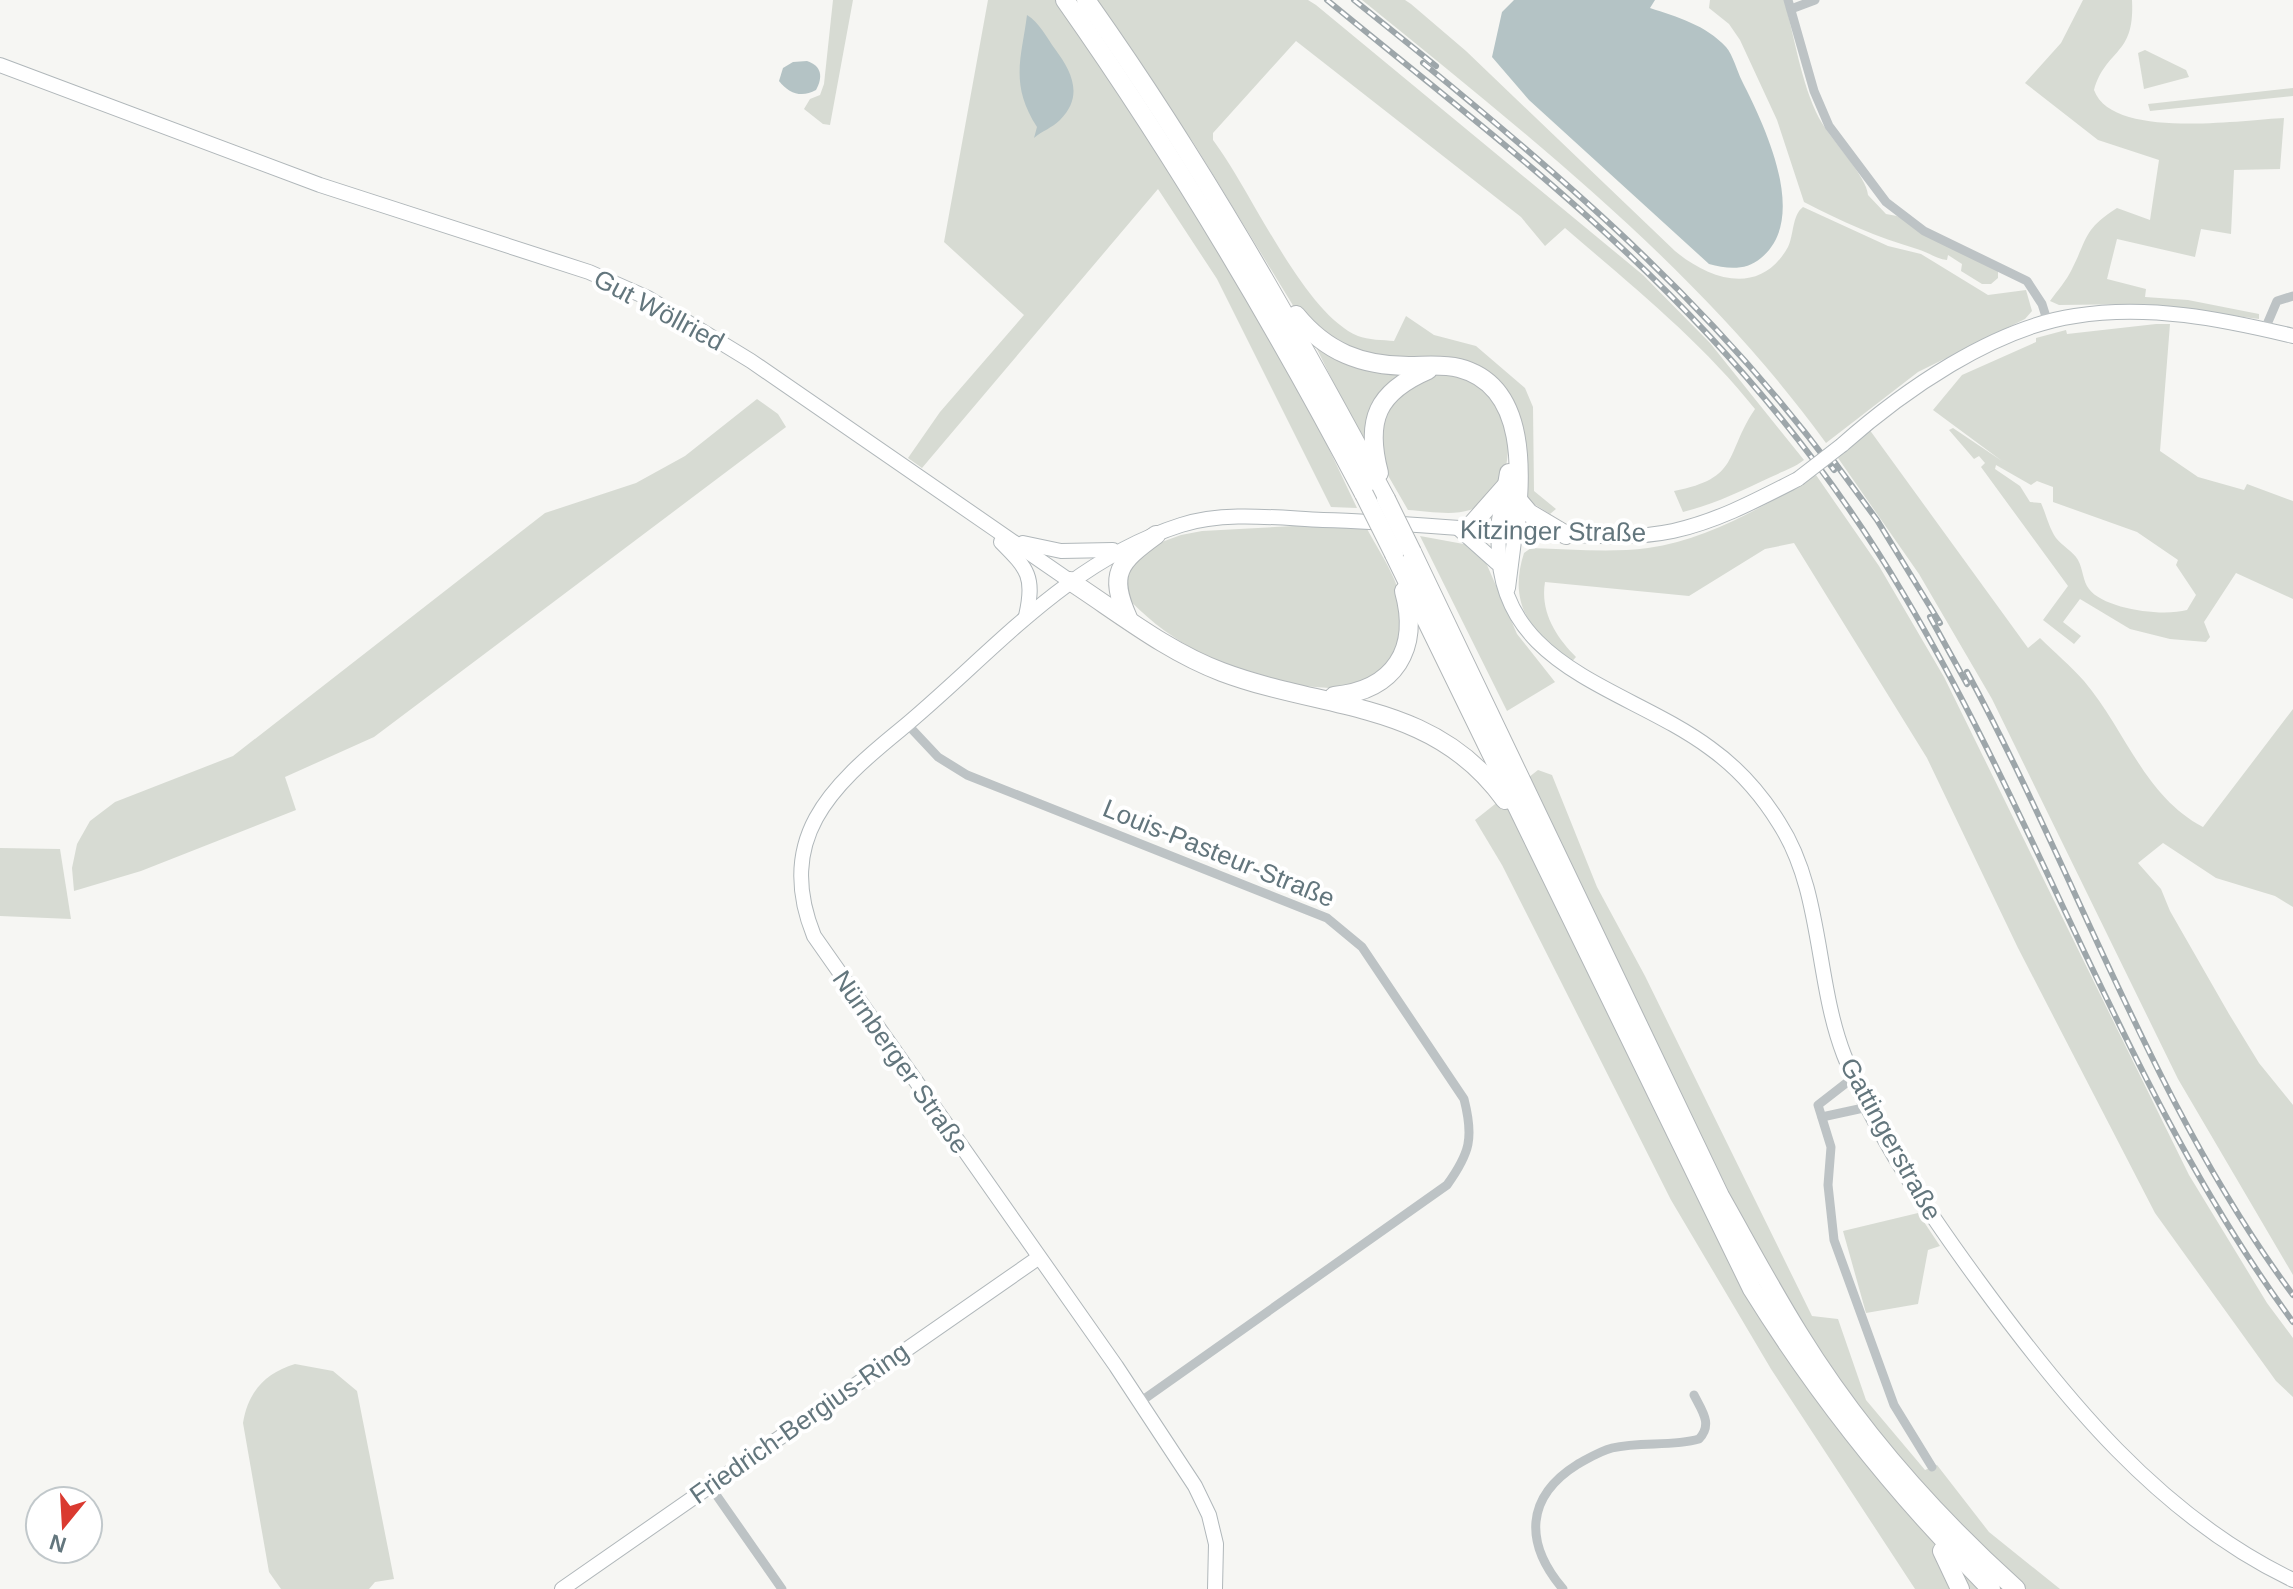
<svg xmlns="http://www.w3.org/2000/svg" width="2293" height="1589" font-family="Helvetica,sans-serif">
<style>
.green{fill:#d7dbd3;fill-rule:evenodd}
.water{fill:#b4c3c5}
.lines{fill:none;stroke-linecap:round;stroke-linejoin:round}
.secondary-casing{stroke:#b0b7ba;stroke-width:16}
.highway-casing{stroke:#b1b6b8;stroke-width:20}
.street{stroke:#bdc3c5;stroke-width:9}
.secondary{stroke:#fff;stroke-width:14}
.highway{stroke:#fff;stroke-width:18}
.rail-casing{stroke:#9da6aa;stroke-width:6}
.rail{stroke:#fff;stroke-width:3;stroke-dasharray:9;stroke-linecap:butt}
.secondary-bridge-casing{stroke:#b0b7ba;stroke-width:16;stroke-linecap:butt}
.highway-bridge-casing{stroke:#b1b6b8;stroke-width:20;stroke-linecap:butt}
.secondary-bridge{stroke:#fff;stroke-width:14}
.highway-bridge{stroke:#fff;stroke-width:18}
.labels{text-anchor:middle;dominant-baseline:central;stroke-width:8;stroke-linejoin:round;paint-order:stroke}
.street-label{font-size:26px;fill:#63767d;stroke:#fff}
</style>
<rect width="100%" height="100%" fill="#f6f6f3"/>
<g class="green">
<path d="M833,0H853L830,125L823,124L804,109L810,99L820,95L824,84Z"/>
<path d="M988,0H1058L1166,155L1319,428L1357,508L1331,507L1217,279L1158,189L922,468L908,458L940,412L1024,315L944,242Z"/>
<path d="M1090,0H1308L1316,5L1643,275L1710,343L1804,460C1792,469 1783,471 1771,477C1741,491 1715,504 1683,512L1674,491C1741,478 1724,455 1755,409C1700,340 1631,285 1565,228L1545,246L1521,217L1296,41L1213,133V140C1251,190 1303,313 1358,336C1368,340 1383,340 1394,341L1406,316L1434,335L1476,346L1525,388L1533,407L1534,491L1556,509L1550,514L1523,497L1499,384L1363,358L1297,312L1193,142Z"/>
<path d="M1362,0H1405L1411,4L1466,51L1675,251C1710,280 1760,297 1788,247C1794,235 1792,215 1803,207L1888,246L1921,254L1988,295L2026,290L2032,311L2025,319L1918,372L1826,443C1699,268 1528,135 1362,0Z"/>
<path d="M1710,0H1784C1795,38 1801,83 1819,118C1830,139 1867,176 1868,195L1886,214L1897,216L1998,270V278L1991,284H1982L1961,271L1962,264L1948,255L1947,260C1936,259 1928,252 1917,249C1877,237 1842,222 1804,202L1777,120L1740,40L1729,24L1709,8Z"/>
<path d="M2083,0H2132C2135,57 2107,47 2094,90C2112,140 2240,120 2284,118L2280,169L2234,170L2231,234L2201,229L2195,257L2117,239L2107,279L2146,289L2145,297L2188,300L2259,314V319L2143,304L2059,305L2050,301C2057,291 2067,280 2072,269C2088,237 2084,229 2117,208L2150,220L2159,160L2098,140L2025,83L2061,43Z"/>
<path d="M2145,50L2186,70L2189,77L2144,89L2138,53Z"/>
<path d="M2293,88V96L2150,111L2148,104Z"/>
<path d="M2156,324H2170L2160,451L2198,477L2244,490L2247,484L2293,501V599L2236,573L2204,622L2210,637L2206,642L2170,639L2130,629L2080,599L2063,622L2081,636L2074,644L2043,620L2068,586L1981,467L1985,463L1979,456L1974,459L1949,430L1953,428L2002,461L1933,410L1962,375L2036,342V338L2066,330L2067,334ZM1996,465L2031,485L2037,481L2053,487V502L2137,532L2178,560L2176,565L2196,595L2187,610C2162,617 2104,609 2089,589C2083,582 2083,569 2078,560C2073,551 2062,546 2056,538C2049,528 2046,514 2041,503L2030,502L2020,486L1995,469Z"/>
<path d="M1313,341L1423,369L1392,388L1370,457Z"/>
<path d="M1446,373C1466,378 1485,386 1499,403C1504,409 1504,420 1506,427C1512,458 1505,498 1470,510C1452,516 1427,511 1408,510L1386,472L1377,441L1392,399L1434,374Z"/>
<path d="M757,399L778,414L786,427L374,737L285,777L296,810L141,871L74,891L72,868L77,844L90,821L115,802L233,756L545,513L636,483L685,456Z"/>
<path d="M1869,429L2028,648L2040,638C2054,652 2071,666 2084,681C2125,729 2144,796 2203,827L2293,709V907L2275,896L2216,878L2163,843L2138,863L2161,889L2170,911L2229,1014L2259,1063L2293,1105V1275L2178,1079L1992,699L1919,574L1838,458Z"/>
<path d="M1816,475L1879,566L1944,677L2189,1175L2267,1303L2293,1338V1397L2276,1381L2155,1213L2018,948L1927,758L1794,543L1765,549L1689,596L1545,582C1540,612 1556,637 1576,657L1568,666C1533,631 1507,606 1524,553L1531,548C1570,549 1610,553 1648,548C1710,539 1764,506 1816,475Z"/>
<path d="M1312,525L1366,527C1390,571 1404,585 1406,639L1373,680C1360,683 1344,688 1330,688C1256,686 1175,651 1125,595L1123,571L1159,543L1181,535L1202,531Z"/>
<path d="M1420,536L1469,545L1484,558L1517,634L1555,682L1507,711Z"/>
<path d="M1538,770L1552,775L1597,887L1645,976L1812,1316L1838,1319L1866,1400L1925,1470L1937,1465L1989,1532L2060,1589H1915L1771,1369L1671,1200L1502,865L1475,820Z"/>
<path d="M0,848L60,849L71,919L0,916Z"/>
<path d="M1918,1213L1940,1246L1928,1250L1918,1304L1866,1313L1843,1231Z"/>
<path d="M295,1364L333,1371L357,1391L394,1579L375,1582L369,1589H281L269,1572L243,1423C248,1392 265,1373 295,1364Z"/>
</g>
<g class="water">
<path d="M1514,0H1655L1650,8C1677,17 1706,25 1726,47C1733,55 1737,71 1742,81C1764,125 1810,218 1761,258C1746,271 1727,269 1709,264L1529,100L1492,57L1502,12Z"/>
<path d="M1027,15C1039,22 1047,38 1055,49C1072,72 1084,96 1060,120C1052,128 1042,131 1034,138L1037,127C1009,84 1022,56 1027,15Z"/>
<path d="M807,61C822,66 823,77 816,90C802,98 789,94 779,81L783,68L793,62Z"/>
</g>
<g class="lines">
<defs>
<g id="secondary">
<path d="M0,65L320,185L589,272L648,298L751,361L1070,581"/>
<path d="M1842,445C1903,391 1993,328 2075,316C2148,304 2222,319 2293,336"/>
<path d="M1459,529L1497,563"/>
<path d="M1499,532C1490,668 1625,685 1710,748C1738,768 1761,794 1779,823C1823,891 1815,980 1844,1055C1876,1136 1926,1209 1977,1279C2063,1397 2159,1516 2293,1580"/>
<path d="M1001,542C1028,569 1035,577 1026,616"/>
<path d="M1023,543L1061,551L1113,550"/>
<path d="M1508,588L1515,533"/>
<path d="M562,1589L1038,1258"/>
<path d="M1215,1589L1216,1544L1209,1515L1195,1486L1116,1366L814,936C775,839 830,787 900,730C991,655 1065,562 1181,525C1225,511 1277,518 1323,520C1401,522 1478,531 1556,534C1595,536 1635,539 1673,531C1718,521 1757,500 1798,479"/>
</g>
<g id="highway">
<path d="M1065,0C1177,159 1274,323 1364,494"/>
<path d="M1086,0C1199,159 1294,327 1386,499"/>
<path d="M1296,315C1326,352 1362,366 1409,366C1425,366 1443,364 1459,368C1529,386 1521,476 1515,533"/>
<path d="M1379,473C1365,420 1377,392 1428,370"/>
<path d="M1518,500L1529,513L1566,535"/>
<path d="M1467,530L1505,487"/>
<path d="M1499,532L1509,473"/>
<path d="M1412,552L1720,1196C1746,1242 1771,1289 1799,1334C1857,1428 1934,1515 2016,1589"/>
<path d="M1394,554L1752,1289C1821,1400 1899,1497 1991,1589"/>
<path d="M1070,581C1119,613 1168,652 1222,672C1326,711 1433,700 1505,800"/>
<path d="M1128,618C1108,573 1119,562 1156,535"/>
<path d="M1334,696C1395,690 1420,649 1404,591"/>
<path d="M1942,1551L1960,1589"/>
</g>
</defs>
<use href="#secondary" class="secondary-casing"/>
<use href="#highway" class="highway-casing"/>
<g class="street">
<path d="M1788,0L1814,91L1829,126L1886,202L1924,231L2027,281L2042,304L2048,323"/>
<path d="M1791,9L1815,0"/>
<path d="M2265,329L2277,301L2293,296"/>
<path d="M907,724L938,757L967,775L1327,918L1362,947L1464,1099C1474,1138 1470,1153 1447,1185L1140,1402"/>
<path d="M1854,1077L1818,1105L1831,1147L1828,1185L1834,1240L1894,1405L1932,1467"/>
<path d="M1822,1117L1868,1107"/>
<path d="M710,1486L782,1589"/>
<path d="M1563,1589C1524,1543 1525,1497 1578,1464C1589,1458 1600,1451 1612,1448C1641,1441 1671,1447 1699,1439C1713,1424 1702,1411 1694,1395"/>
</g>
<use href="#secondary" class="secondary"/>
<use href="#highway" class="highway"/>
<defs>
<g id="rail">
<path d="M1327,0C1428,83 1532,163 1627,253C1733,353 1830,469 1904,595C2045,832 2129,1099 2293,1322"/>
<path d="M1354,0L1436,66"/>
<path d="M1423,63C1577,189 1714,309 1834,470"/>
<path d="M1830,456L1877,520L1940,623"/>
<path d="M1930,617L1967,684"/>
<path d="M1967,672C2078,877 2153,1106 2293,1295"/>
</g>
</defs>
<use href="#rail" class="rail-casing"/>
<use href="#rail" class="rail"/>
<defs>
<path id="secondary-bridge" d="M1798,479L1842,445"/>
<g id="highway-bridge">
<path d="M1364,494L1394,554"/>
<path d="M1386,499L1412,552"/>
</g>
</defs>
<use href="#secondary-bridge" class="secondary-bridge-casing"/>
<use href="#highway-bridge" class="highway-bridge-casing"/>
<use href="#secondary-bridge" class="secondary-bridge"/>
<use href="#highway-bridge" class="highway-bridge"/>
</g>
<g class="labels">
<g class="street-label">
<text transform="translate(659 310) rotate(28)">Gut Wöllried</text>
<text transform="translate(1553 531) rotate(1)">Kitzinger Straße</text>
<text transform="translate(1219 853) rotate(22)">Louis-Pasteur-Straße</text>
<text transform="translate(901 1062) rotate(55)">Nürnberger Straße</text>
<text transform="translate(1891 1139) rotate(61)">Gattingerstraße</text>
<text transform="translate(799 1423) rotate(-35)">Friedrich-Bergius-Ring</text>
</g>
</g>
<g transform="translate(64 1525) rotate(198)"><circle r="38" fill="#ffffff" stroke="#c1c8cb" stroke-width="2"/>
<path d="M0-6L14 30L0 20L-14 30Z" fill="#da3a30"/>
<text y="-12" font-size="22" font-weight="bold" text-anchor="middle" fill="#63767d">N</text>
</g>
</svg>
